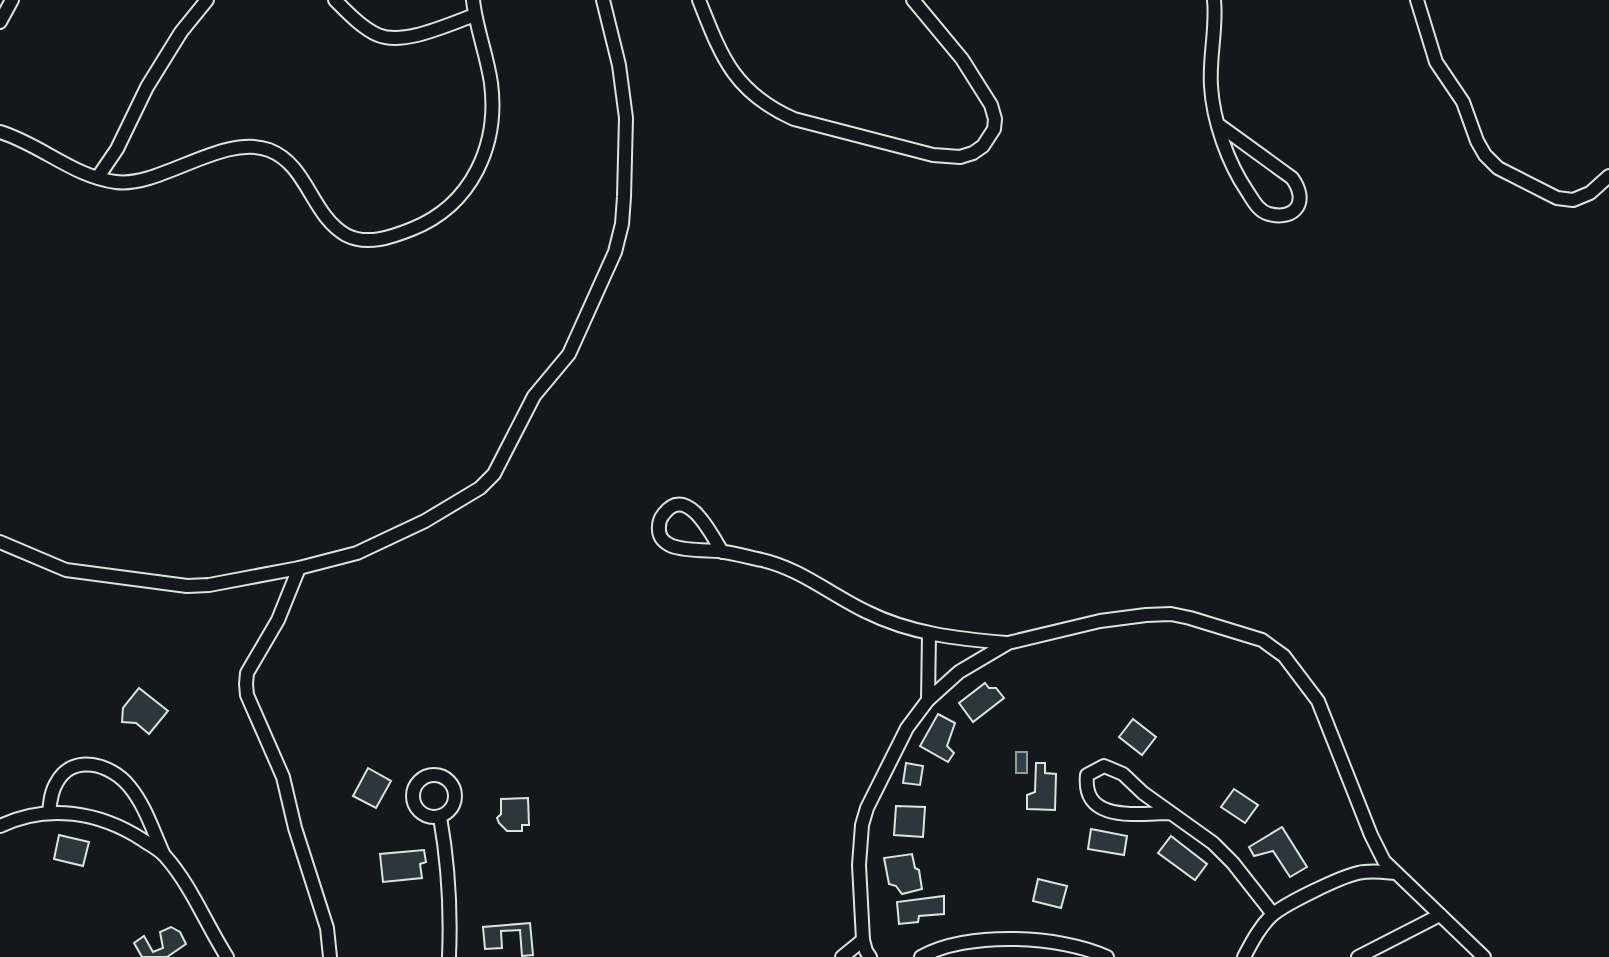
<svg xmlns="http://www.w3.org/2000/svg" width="1609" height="957" font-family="Poppins,sans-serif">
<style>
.water{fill:#2f3f4d;stroke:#939e99;stroke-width:2}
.building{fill:#2c363c;stroke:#d8e6dc;stroke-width:2}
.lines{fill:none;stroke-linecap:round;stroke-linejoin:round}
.street-casing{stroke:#d8e6dc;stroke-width:16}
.street{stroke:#14181c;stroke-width:12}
</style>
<rect width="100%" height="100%" fill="#14181c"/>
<rect class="water" x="1016" y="752" width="11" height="21"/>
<g class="building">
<path d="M985,683L989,688H996L1004,698L973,722L959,703Z"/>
<path d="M139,688L168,711L149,734L136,723L122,722L123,708Z"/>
<path d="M938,714L955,723L947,746L954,753L948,762L920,746Z"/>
<path d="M1133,719L1156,737L1142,755L1119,737Z"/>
<path d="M906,763L923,766L920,785L903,783Z"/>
<path d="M1036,763H1045V773L1056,774L1055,810L1027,809V795L1035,792Z"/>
<path d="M368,768L391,781L376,808L353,796Z"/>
<path d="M1234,789L1258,805L1245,823L1221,807Z"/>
<path d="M528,798L529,825H522V831H507L499,823L497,818L501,814V799Z"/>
<path d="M896,806L925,807L923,837L894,835Z"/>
<path d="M1282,827L1307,867L1290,877L1273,851L1254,856L1249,847Z"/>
<path d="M1091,829L1127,836L1124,855L1088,849Z"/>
<path d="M59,835L89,842L83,866L54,859Z"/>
<path d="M1171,836L1207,864L1195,880L1158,853Z"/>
<path d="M424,850L426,862L420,864L422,878L383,882L380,854Z"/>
<path d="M912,854L915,868L919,870L922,889L902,894L896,886L889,884L884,858Z"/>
<path d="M1038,879L1067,886L1061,908L1033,901Z"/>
<path d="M944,896V914L919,916L918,922L899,924L897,902Z"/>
<path d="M530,923L533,955L522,956L520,930L501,931L502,948L485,949L483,927Z"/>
<path d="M171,927L180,932L186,944L167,957H142L134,943L144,936L153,952L163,948L160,932Z"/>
</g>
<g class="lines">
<defs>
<g id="street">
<path d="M335,0C347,12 362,28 378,35C404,46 449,24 475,15"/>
<path d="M699,0C722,58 734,92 794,119L933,155L960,157L973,153L983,146L994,129L995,119L991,105L962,59L913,0"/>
<path d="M1214,0C1217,28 1209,57 1211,86C1213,121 1228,163 1247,191C1253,200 1258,211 1269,214C1296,221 1309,201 1292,178L1219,125"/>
<path d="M1417,0L1436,62L1463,102L1477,141L1485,155L1498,168L1557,198L1573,200L1590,193L1609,176"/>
<path d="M0,22L12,0"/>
<path d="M0,132C40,144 74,177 116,182C160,188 223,133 269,150C308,165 311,215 346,235C367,246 392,237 412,229C472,205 499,145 491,83C487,55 476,28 473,0"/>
<path d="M98,177L117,149L147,87L181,32L207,0"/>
<path d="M0,542L66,570L187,586L209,585L299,568L357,553L425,521L480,488L494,474L534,396L569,354L615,252L622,224L624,197L626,118L619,65L603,0"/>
<path d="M722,552C712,535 686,482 663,515C658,521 657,534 663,540C663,541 671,546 672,546C686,551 705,550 719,551C733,553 748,557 762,560C799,568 833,596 867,612C911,634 959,639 1007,643"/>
<path d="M299,568L278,620L247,673L246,684L247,695L283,777L295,828L327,928L330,957"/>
<path d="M928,700L929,634"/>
<circle cx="434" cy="796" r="21"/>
<path d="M49,813C50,803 51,791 57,782C73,753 111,764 129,786C145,805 153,831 163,853"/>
<path d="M1171,813C1139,813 1082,824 1087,775L1104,766L1123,774L1143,793L1213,843L1233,863L1273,914"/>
<path d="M440,817C448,862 451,911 449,957"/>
<path d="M0,826C48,803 100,812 143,840C150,845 159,849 165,856C191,885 206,924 227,957"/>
<path d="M842,957L863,940"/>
<path d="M870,957L866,951L863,940L859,865L862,825L867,808L907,728L928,700L959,672L1008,643L1100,621L1146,615L1171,614L1190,618L1262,640L1284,656L1318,701L1371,835L1384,861L1484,957"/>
<path d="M921,957C966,931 1060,935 1107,957"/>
<path d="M1244,957C1252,942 1259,928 1271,916C1284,904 1340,877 1358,873C1371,870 1383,872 1396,873"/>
<path d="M1358,957L1440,915"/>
</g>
</defs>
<use href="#street" class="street-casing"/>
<use href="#street" class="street"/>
</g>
</svg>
